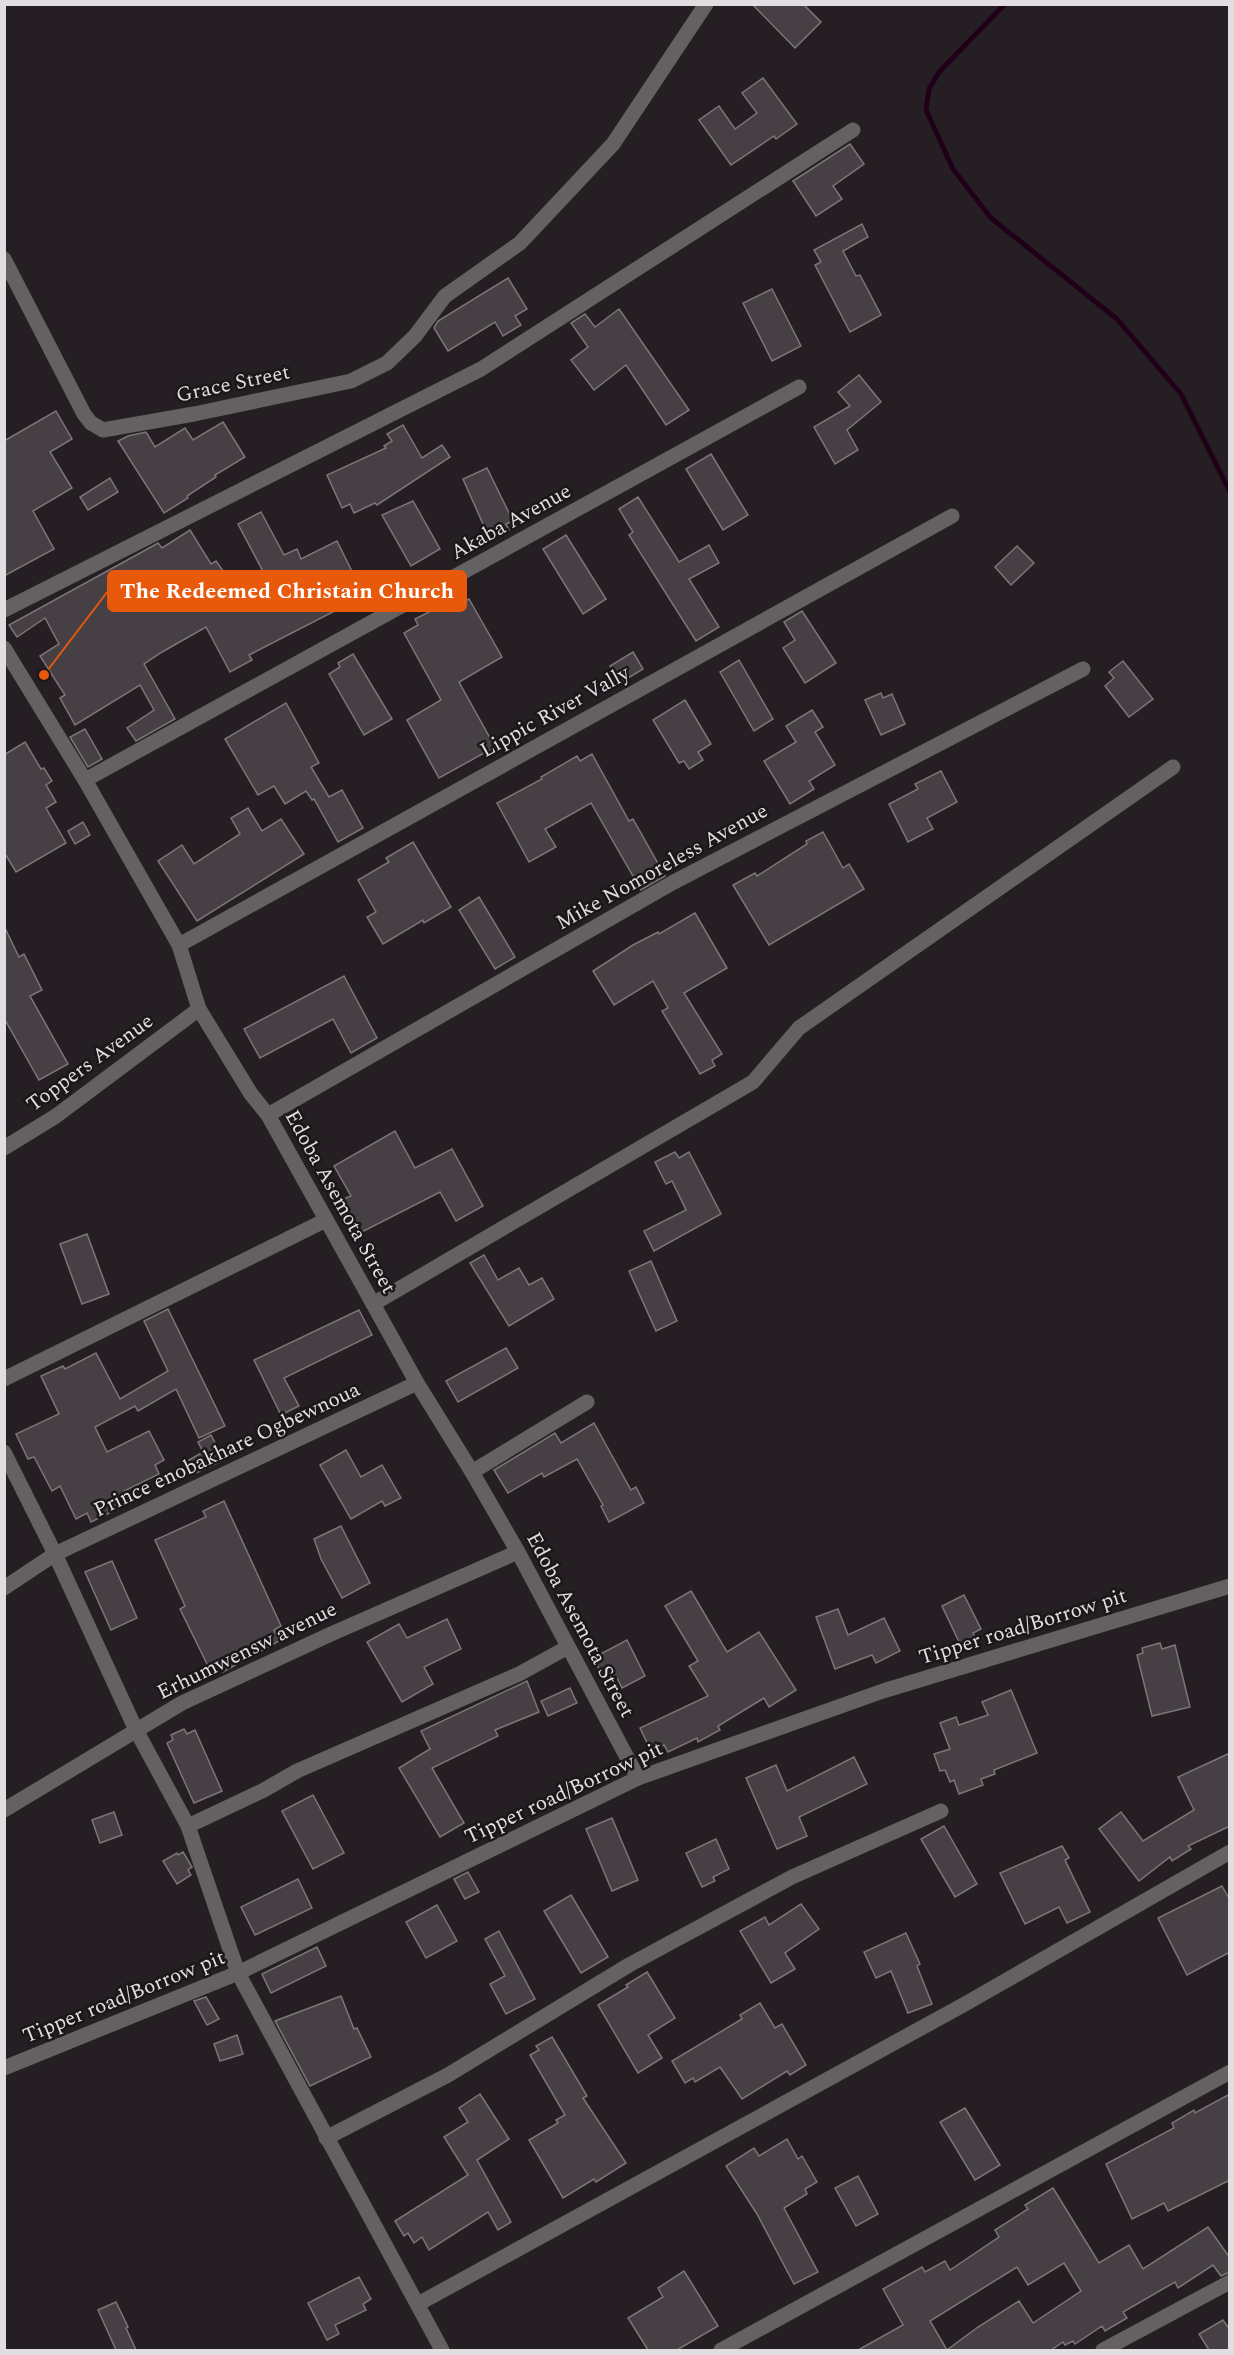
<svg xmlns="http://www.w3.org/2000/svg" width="1234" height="2355" font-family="Spectral,serif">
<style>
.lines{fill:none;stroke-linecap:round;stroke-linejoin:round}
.stream{stroke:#200018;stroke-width:5}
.building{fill:#463f44;stroke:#7c7579;stroke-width:1.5}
.minor{stroke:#646163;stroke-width:15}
.labels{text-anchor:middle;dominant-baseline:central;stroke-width:5;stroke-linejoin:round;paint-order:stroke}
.street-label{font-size:21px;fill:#e1dde0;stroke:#1b1619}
.leader{fill:none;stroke:#e8590c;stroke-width:2}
.callout-dot{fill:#e8590c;stroke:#1b1619;stroke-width:2}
.callout{fill:#e8590c;stroke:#e8590c;stroke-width:2}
.callout-label{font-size:22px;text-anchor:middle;font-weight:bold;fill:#fff}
</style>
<rect width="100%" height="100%" fill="#251f23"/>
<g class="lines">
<path class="stream" d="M1005,4L939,72L929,89L926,110L953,169L991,218L1117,319L1181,394L1230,492"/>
</g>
<g class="building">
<path d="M752,4H803L821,22L795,48Z"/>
<path d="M763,78L797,124L776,139L774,136L731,165L699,120L719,106L735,129L757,113L742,93Z"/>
<path d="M850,144L864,164L833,186L842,199L816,216L793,181Z"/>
<path d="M862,224L868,237L843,251L856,276L860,275L881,315L850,332L815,265L821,262L814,250Z"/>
<path d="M508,278L527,309L515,316L521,325L503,336L495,322L448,351L434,328L438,321Z"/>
<path d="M772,289L801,346L772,361L743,303Z"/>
<path d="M619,309L689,410L666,425L626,365L594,390L571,360L588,347L571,323L585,314L595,327Z"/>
<path d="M859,375L881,402L847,430L858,450L835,464L814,427L850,406L838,392Z"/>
<path d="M56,411L72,439L50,452L72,488L33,511L54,549L4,576V441Z"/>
<path d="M223,422L245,457L215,475L216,477L187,496L188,498L164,513L118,441L128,436L146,432L155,447L185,428L193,440Z"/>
<path d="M403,425L422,458L442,445L450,457L377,505L375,503L354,513L350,504L342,508L327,475L386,448L384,446L392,441L387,434Z"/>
<path d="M711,454L748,515L723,530L686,469Z"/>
<path d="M487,468L513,521L506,524L509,530L497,536L494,530L487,533L463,479Z"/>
<path d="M110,478L118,492L88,510L80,497Z"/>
<path d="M638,497L679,562L709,545L719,563L689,579L719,627L696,641L629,535L633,532L619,509Z"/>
<path d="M413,501L440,549L411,566L382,515Z"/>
<path d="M261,512L284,555L297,549L301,559L337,541L364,596L249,655L252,660L230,672L206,627L162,652L144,664L175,719L136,741L127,728L154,710L140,685L75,725L60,698L65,695L40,656L59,644L45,618L17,637L9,625L151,547L158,543L162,548L190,530L211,564L216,561L238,592L266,577L238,524Z"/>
<path d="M566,535L606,599L583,614L543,549Z"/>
<path d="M1017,546L1034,563L1011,585L995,567Z"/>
<path d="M460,596L464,602L469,599L502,657L459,682L495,747L439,778L407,720L441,700L404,633L418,625L415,619Z"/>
<path d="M802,611L836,663L805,683L783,648L795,640L784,622Z"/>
<path d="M633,652L643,669L620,683L610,666Z"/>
<path d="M353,654L392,719L364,735L329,674L340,667L338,663Z"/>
<path d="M739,660L773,719L754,731L720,672Z"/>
<path d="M1123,661L1153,699L1129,717L1105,686L1114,678L1109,672Z"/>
<path d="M881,693L883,698L892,694L905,724L881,735L865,700Z"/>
<path d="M685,700L711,744L698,752L703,760L689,769L684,761L679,763L653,720Z"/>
<path d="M286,703L319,763L311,767L329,797L342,790L363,828L338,842L314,799L312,800L306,791L285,804L274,786L258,795L225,739Z"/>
<path d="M812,710L823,727L815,732L835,765L809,781L814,789L790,804L764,761L796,742L786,726Z"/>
<path d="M85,729L102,759L88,767L70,737Z"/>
<path d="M25,742L41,769L44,768L52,781L46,785L56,802L46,808L66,843L16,872L4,852V755Z"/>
<path d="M592,754L629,821L633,819L665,876L641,890L591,803L545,829L556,847L529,862L497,803L542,779L541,777L577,756L580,761Z"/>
<path d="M941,771L957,802L927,818L933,829L908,842L889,804L918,789L915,784Z"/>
<path d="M248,808L262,831L281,819L304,854L197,921L158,861L182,845L194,864L240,834L231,818Z"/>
<path d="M83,822L90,835L75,844L68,831Z"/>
<path d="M823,832L843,868L849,864L864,889L769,945L733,885L755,873L757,876L807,844L806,841Z"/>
<path d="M413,842L451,907L424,923L423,920L383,944L367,917L376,912L358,880L389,862L386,858Z"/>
<path d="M479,897L515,957L495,969L459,910Z"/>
<path d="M695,913L727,968L684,993L722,1054L712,1060L715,1066L700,1074L662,1011L668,1008L653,981L614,1005L593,971L633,945L658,932L659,934Z"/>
<path d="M4,926L19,957L24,954L42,990L30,996L68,1064L39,1080L4,1018Z"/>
<path d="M344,976L377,1038L351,1053L333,1019L260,1058L244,1029Z"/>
<path d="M395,1131L415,1168L452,1149L483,1206L456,1221L440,1192L356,1235L339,1201L351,1196L334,1166Z"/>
<path d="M675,1152L679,1158L689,1152L721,1214L654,1251L644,1231L686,1210L672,1181L666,1184L655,1162Z"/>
<path d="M87,1234L109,1294L82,1304L60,1244Z"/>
<path d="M484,1255L498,1280L519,1268L529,1285L542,1278L554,1299L509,1326L470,1263Z"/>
<path d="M651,1261L677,1321L656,1331L629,1271Z"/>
<path d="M168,1309L225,1426L199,1438L176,1389L138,1411L135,1406L95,1427L107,1452L149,1431L164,1460L155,1465L159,1474L124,1491L130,1503L91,1522L87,1513L76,1519L60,1486L52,1491L34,1457L28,1459L16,1434L59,1414L41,1376L63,1366L65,1369L96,1353L120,1399L168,1371L144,1321Z"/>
<path d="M359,1310L372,1335L284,1378L299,1406L281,1415L254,1360Z"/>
<path d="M506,1348L518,1368L458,1402L446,1381Z"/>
<path d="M594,1423L631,1490L636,1487L644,1503L609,1522L601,1506L603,1505L577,1459L544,1477L542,1473L508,1493L494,1470L555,1433L561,1443Z"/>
<path d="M211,1435L224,1460L196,1473L189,1460L203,1452L198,1442Z"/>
<path d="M346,1450L361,1477L382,1465L401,1498L385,1506L382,1501L351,1519L320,1465Z"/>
<path d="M224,1501L281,1626L274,1630L279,1641L223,1672L219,1663L209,1668L180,1609L185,1606L155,1540L206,1517L203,1511Z"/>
<path d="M341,1526L370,1583L342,1598L321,1559L314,1539Z"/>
<path d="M112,1561L137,1618L111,1630L85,1572Z"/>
<path d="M691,1591L727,1652L759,1632L796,1690L769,1707L764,1698L718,1726L720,1730L698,1742L697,1738L668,1752L664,1745L651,1751L640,1728L708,1696L689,1666L698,1661L665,1606Z"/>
<path d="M964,1595L981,1629L973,1633L976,1639L961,1646L942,1606Z"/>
<path d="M838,1609L848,1635L884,1618L900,1651L876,1663L872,1655L835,1669L816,1617Z"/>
<path d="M447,1619L461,1649L424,1667L433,1684L402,1702L367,1642L399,1624L407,1638Z"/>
<path d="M627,1640L645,1676L622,1688L617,1678L607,1684L593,1658Z"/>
<path d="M1160,1643L1162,1649L1175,1645L1190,1707L1152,1716L1137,1655L1143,1653L1142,1648Z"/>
<path d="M527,1681L539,1712L495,1730L498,1736L432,1768L464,1823L440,1837L399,1768L430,1749L421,1731Z"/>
<path d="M570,1688L577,1703L548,1716L541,1701Z"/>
<path d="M1011,1690L1037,1753L994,1770L995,1774L981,1779L983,1785L959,1794L954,1780L950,1782L945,1770L940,1771L934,1754L950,1749L940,1723L956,1717L959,1725L988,1715L982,1702Z"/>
<path d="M184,1729L187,1734L195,1730L222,1791L194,1803L167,1743L173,1740L171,1735Z"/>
<path d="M1230,1753V1826L1188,1846L1191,1849L1172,1861L1170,1857L1139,1881L1099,1829L1121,1812L1143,1841L1194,1810L1178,1777Z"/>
<path d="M854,1757L867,1784L799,1817L807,1836L777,1849L746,1778L776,1765L787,1791Z"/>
<path d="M313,1795L344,1853L313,1869L282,1811Z"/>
<path d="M114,1812L122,1835L100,1843L92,1820Z"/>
<path d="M612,1818L638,1880L612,1891L586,1829Z"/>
<path d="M944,1826L977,1884L955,1897L921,1839Z"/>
<path d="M716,1839L729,1869L713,1877L715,1881L702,1887L686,1853Z"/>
<path d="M1062,1846L1069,1858L1065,1860L1090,1912L1067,1923L1059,1907L1025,1924L1000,1873Z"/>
<path d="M183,1852L192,1867L188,1870L191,1875L177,1884L163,1861L177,1853L178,1855Z"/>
<path d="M468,1872L479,1892L465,1899L454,1879Z"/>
<path d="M298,1879L312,1908L255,1935L241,1907Z"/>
<path d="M1222,1886L1230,1900V1952L1187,1975L1158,1918Z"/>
<path d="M571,1895L608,1957L581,1973L544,1911Z"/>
<path d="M801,1904L819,1929L785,1953L795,1969L771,1983L740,1931L765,1917L769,1925Z"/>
<path d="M437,1905L457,1941L426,1958L406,1922Z"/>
<path d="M499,1931L535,1999L506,2014L490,1984L505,1976L485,1939Z"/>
<path d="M906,1933L920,1964L917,1966L932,2004L908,2013L891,1971L876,1978L864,1952Z"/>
<path d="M317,1947L326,1966L271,1993L262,1974Z"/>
<path d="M647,1972L675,2018L648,2035L662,2058L638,2073L598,2005L628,1987L626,1985Z"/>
<path d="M341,1996L354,2029L357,2028L371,2057L310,2086L275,2021Z"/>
<path d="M206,1997L219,2019L207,2025L194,2001Z"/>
<path d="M760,2003L775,2028L782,2024L806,2065L790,2075L787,2071L742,2099L720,2067L695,2082L693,2078L685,2083L672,2061L742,2019L740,2015Z"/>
<path d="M237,2035L243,2054L220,2061L214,2044Z"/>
<path d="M552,2037L587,2096L583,2098L626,2163L596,2182L594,2179L563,2198L529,2140L558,2123L556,2120L565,2115L530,2055L539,2050L536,2046Z"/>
<path d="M480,2094L509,2139L477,2160L511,2222L498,2230L488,2212L429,2250L422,2237L414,2243L408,2233L404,2236L395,2221L468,2175L444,2137L468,2122L459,2108Z"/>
<path d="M1230,2094V2180L1168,2211L1164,2203L1132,2219L1106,2164L1174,2128L1172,2123L1194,2110L1195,2113Z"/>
<path d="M965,2108L1000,2165L975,2180L940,2122Z"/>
<path d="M787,2139L798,2159L802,2156L817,2182L805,2189L807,2194L784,2208L818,2272L794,2284L757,2214L726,2166L754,2148L759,2156Z"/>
<path d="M858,2176L878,2214L856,2226L835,2188Z"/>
<path d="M1053,2188L1099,2263L1129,2245L1143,2269L1208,2227L1230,2258V2272L1221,2276L1213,2265L1178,2288L1175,2282L1123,2312L1127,2318L1105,2331L1102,2326L1075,2344L1073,2341L1065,2345L1063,2342L1051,2350H947L978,2327L1019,2301L1033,2323L1081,2291L1064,2263L1028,2285L1017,2267L930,2321L947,2350H858L903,2325L883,2289L922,2267L925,2272L945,2261L950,2270L999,2237L995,2230L1028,2209L1025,2205Z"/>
<path d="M684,2271L718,2326L677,2350H648L628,2318L663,2297L658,2288Z"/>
<path d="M359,2277L371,2299L363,2304L366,2310L335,2325L339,2334L327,2340L308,2303Z"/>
<path d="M116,2302L128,2327L126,2328L136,2350H116L98,2310Z"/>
<path d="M1223,2320L1230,2330V2350H1209L1199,2334Z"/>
</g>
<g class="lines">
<g class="minor">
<path d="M4,259L84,414L91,423L103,430L194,414L351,381L387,363L415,336L445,296L520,243L613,144L706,4"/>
<path d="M4,610L481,369L853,130"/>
<path d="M4,648L85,780L179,945L199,1009L251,1094L268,1115L417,1383L472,1472L518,1552L638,1778"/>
<path d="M85,780L799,387"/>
<path d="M179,945L952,516"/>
<path d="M268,1115L672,883L1083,669"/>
<path d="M4,1148L56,1116L199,1009"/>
<path d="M373,1304L753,1082L799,1028L1173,767"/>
<path d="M4,1379L326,1220"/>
<path d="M4,1452L55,1554L136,1730L188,1826L238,1973L442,2350"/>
<path d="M472,1472L587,1402"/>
<path d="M4,1588L55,1554L417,1383"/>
<path d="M4,1810L182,1703L331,1634L518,1552"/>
<path d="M188,1826L264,1790L297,1771L519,1674L568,1647"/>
<path d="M4,2068L238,1973L638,1778L883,1691L1230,1586"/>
<path d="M326,2138L448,2075L629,1965L792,1877L941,1811"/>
<path d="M418,2304L965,2004L1230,1852"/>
<path d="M721,2350L1230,2072"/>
<path d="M1103,2350L1230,2282"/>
</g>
</g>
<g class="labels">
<g class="street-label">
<text transform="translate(233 384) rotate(-12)">Grace Street</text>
<text transform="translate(511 522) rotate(-29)">Akaba Avenue</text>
<text transform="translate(555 712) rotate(-29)">Lippic River Vally</text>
<text transform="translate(662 867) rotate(-29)">Mike Nomoreless Avenue</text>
<text transform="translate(90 1063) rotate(-36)">Toppers Avenue</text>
<text transform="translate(340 1202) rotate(61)">Edoba Asemota Street</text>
<text transform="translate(227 1450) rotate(-25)">Prince enobakhare Ogbewnoua</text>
<text transform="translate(580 1625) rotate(62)">Edoba Asemota Street</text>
<text transform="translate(1023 1627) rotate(-17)">Tipper road/Borrow pit</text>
<text transform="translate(247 1651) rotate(-26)">Erhumwensw avenue</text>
<text transform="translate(564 1793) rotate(-25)">Tipper road/Borrow pit</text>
<text transform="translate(124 1997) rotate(-22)">Tipper road/Borrow pit</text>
</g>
</g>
<path class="leader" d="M44 675L108 591"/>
<circle class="callout-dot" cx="44" cy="675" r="6"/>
<rect class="callout" x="108" y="571" width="358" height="40" rx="6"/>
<g class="callout-label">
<text x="287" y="598">The Redeemed Christain Church</text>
</g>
<rect width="1234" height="2355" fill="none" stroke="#e1dde0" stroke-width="12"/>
</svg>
